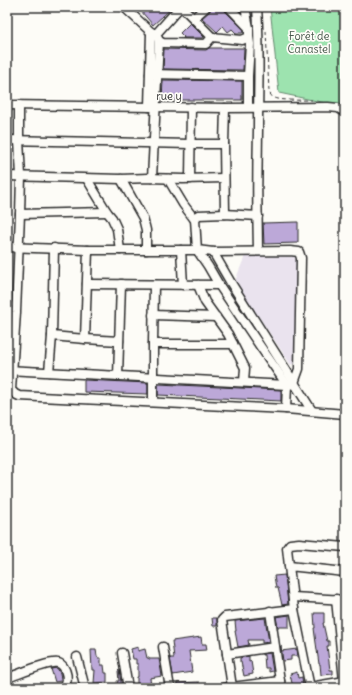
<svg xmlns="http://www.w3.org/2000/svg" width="352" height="695" font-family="Delius,sans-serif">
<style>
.built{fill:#eae3ee}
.green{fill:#9de3af;stroke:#64876d}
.building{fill:#bca8d8;stroke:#2b2b2b}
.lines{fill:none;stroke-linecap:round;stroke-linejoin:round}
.minor-casing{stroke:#2b2b2b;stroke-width:11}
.path{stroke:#2b2b2b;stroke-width:1;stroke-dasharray:4 3;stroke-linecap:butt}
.minor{stroke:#fdfcf7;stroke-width:8}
.labels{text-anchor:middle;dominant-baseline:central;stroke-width:3.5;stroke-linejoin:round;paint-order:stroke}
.park-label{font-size:11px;fill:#48594c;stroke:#fdfcf7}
.street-label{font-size:11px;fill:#2b2b2b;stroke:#fdfcf7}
</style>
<rect width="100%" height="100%" fill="#fdfcf7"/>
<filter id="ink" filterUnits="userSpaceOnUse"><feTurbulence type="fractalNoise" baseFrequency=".025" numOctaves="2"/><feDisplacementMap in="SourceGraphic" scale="8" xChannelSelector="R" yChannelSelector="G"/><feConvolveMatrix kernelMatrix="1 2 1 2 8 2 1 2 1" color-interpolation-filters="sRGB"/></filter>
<g filter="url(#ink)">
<path class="built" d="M245,256L299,257L296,362L291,365L235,281Z"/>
<path class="green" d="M270,7H345V107L279,93Z"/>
<g class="building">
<path d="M143,7H173L153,25L140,10Z"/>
<path d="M211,7H224L225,11L244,30V32L242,33H236L232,29L228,32L223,26L217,32L202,18L210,11Z"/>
<path d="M190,23L204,37L202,38H183L184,37L180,33Z"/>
<path d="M209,48H244L243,70L163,69L164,49L206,50Z"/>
<path d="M163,80L242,81V100H162Z"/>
<path d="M298,222V243L264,244L263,223Z"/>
<path d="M84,380L148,383V394L84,392Z"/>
<path d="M158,384L281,390V401L158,395Z"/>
<path d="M285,575L288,604L282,605L278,588H276L274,576Z"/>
<path d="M314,613H324V623H323L327,641H329V646H327L330,670H333V674L321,675L320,664H319L315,636L314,628H315Z"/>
<path d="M289,615V627H278L276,617Z"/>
<path d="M212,618H217V626H213Z"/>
<path d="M265,618L269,642L262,643V640H248L249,645L238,647L235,631H236L235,621Z"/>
<path d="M201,637L202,644H206L207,650L189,651L192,672L173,675L170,658H174L172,641Z"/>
<path d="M281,646V651L297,649L298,656H291V660L283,661Z"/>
<path d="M138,647V651L145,649L147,658H149V659H159L162,676L150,678L151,688H137V677H138V664H136V659H133L131,649Z"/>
<path d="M91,650H96L97,656L98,658H101V665H104L105,673H107V682L94,683L95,670H92Z"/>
<path d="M270,653L273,671L269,672V668H265L264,655H262V654Z"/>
<path d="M249,656V662L251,661L253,674L244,676L241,662H240V658Z"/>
<path d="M57,668L60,673L61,679V681L55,682L51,669Z"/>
<path d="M119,670L122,688H118L117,681H119L118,671Z"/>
<path d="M297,672L298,678L302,677L303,687L293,688L290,674Z"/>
<path d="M199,682V688H177V683Z"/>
</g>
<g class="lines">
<defs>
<g id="minor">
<path d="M124,7L151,32L156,34L159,41L163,43L206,44L212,37L242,40L249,37V28L245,7"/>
<path d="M182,7L212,37"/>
<path d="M229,7L249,28"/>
<path d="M257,7C260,48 258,88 258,129C257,170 257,210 258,251"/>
<path d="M194,18L206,7"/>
<path d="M156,34L180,7"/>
<path d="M150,74L248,76"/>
<path d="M7,105L225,108L224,144L225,214"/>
<path d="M19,105V140L21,176L20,214L16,312L11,390L15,394L19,396L286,409L345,414"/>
<path d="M149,107L151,32"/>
<path d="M248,107V76L250,44L249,37"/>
<path d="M225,108L328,107L338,108L345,112"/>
<path d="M7,140L190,144H224"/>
<path d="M7,176L121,179L148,178L183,179L224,178"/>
<path d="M152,178L159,41"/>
<path d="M87,179L107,212L112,218L117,229L120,250"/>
<path d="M121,179L143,218L146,230V250"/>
<path d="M168,179L183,204L195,220"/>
<path d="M190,179L191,107"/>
<path d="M20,214L107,212"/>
<path d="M258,216L225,214L198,215L195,219L197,250L208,266L219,285L260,346L287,385L286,409"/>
<path d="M7,247L88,250H197L213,252L290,251L299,252L301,258L299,369L294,383L287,386"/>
<path d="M181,250L183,285"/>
<path d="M213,252L231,283L312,411"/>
<path d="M87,284L219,285"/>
<path d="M198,285L205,302L228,334L245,368L244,382"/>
<path d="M153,315L216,317"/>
<path d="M52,336L85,339L119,341"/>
<path d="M85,339L88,250"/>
<path d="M153,344H233"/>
<path d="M7,370L287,385"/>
<path d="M49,372L52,336L54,248"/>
<path d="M118,376L121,284"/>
<path d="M153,402V344L154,285"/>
<path d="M289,566L287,548L290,544L299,543L345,547"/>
<path d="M293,597L345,600"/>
<path d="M336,599L344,681"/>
<path d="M270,611L281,688"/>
<path d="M163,647L170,688"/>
<path d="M122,653L128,688"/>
<path d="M227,654L275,647"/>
<path d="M77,657L85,688"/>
<path d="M7,678C17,675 49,661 58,663C67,665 71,685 61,688"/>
<path d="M232,687L222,620L225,617L294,609"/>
<path d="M310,687L345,681"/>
<path d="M224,688L280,681"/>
<path d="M310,688L294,609L289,566L345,572"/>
</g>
</defs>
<use href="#minor" class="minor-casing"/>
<g class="path">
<path d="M266,31L269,91C270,94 271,97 275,98C281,101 304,100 312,100"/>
<path d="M341,101L345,102"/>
</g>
<use href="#minor" class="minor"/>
</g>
</g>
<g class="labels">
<g class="park-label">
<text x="309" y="36">Forêt de<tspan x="309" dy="13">Canastel</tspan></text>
</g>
<g class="street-label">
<text x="169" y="96">rue y</text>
</g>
</g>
<rect width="352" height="695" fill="none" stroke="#fdfcf7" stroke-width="24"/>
<rect x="12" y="12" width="328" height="671" fill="none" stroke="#2b2b2b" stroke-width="1.5" filter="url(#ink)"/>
</svg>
